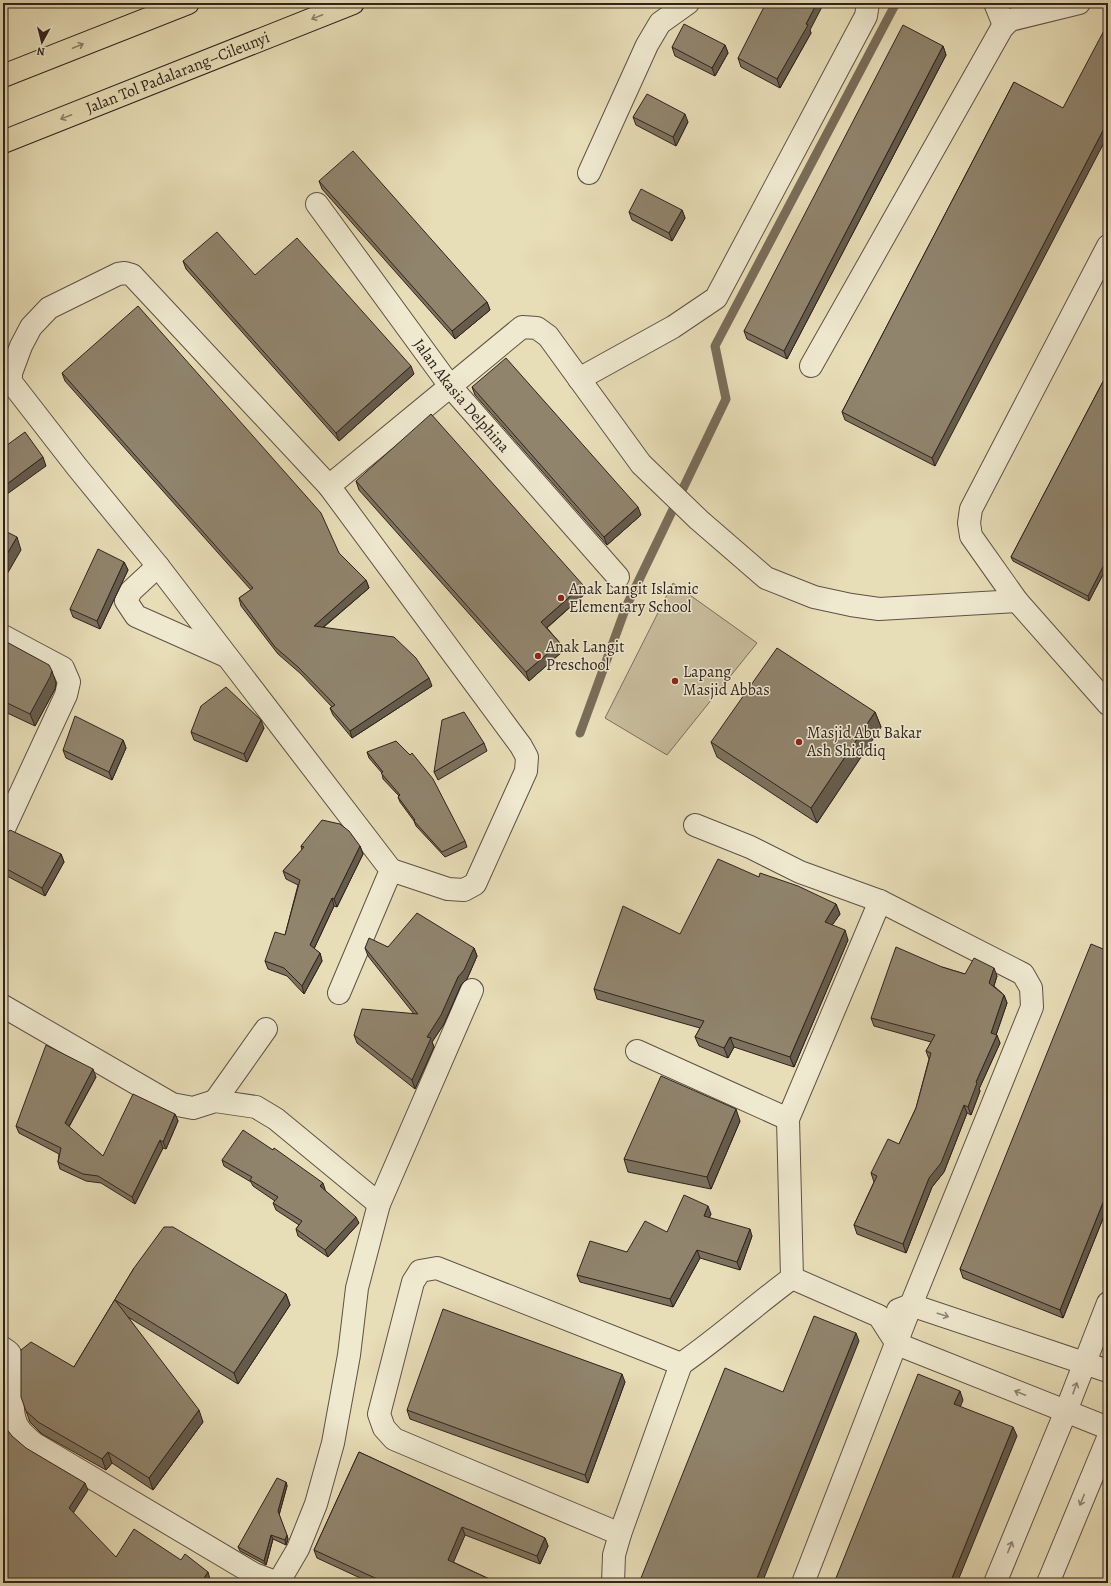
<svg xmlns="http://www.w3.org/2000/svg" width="1111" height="1586" font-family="Alegreya,serif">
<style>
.pitch{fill:#c8bd9d;stroke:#7c705c}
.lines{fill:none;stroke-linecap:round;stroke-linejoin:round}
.stream{stroke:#796d59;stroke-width:9}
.minor-casing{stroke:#5e5243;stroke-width:24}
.motorway-casing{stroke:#31231c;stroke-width:24}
.minor{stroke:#efe9d0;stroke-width:22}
.motorway{stroke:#e7ddb7;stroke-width:22}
.wall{fill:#7c725e;stroke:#31231c}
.shaded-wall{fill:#655c4c;stroke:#31231c}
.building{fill:#90846d;stroke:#31231c}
.oneway{stroke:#8c806a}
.oneway2{stroke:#908676}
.poi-dot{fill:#8f2418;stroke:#efe9d0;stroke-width:1.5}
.labels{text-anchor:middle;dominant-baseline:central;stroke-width:3;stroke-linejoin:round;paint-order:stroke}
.street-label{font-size:16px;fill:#31231c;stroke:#efe9d0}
.poi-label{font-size:16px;fill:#31231c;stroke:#efe9d0;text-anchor:start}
</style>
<rect width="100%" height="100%" fill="#e7ddb7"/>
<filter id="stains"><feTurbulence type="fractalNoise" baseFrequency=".005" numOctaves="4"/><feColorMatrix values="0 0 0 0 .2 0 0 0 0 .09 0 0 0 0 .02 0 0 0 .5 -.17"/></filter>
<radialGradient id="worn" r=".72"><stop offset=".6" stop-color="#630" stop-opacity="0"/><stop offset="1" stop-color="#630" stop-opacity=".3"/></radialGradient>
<path class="pitch" d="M673,583L757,643L667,755L605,718Z"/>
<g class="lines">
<path class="stream" d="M580,733L626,607L726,399L715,346L896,3"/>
<defs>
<g id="minor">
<path d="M995,3L1004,25"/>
<path d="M589,173L647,45L660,23L688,3"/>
<path id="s1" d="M317,204L450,386L618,577"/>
<path d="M1108,246L971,509L969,523L971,536L1017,601L1108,704"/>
<path d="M811,366L1002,28L1010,20L1079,3"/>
<path d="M579,379L673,327L716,298L866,16L868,3"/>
<path d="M329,486L521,746L527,757L526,771L475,884L464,890L448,889L391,870"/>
<path d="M158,566L131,591L126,601L136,616L226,656"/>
<path d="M3,636L63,668L69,682L66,695L3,831"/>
<path d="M695,825L750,847L800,872L880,901"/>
<path d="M339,993L391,870L158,566L77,467L11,382V373L21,346L31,327L49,308L118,274L125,273L132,275L329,486L522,327L537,328L548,336L641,464L699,520L766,578L814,597L851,605L879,609L1017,601"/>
<path d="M3,1006L172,1104L193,1108L215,1101L256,1107L276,1119L379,1204"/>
<path d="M637,1051L788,1119"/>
<path d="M215,1101L266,1029"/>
<path d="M792,1278L788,1119L880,901L1023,974L1031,988L1032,1007L911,1305L803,1583"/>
<path d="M792,1278L879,1316L897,1344L1108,1428"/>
<path d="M898,1310L911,1305L1108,1371"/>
<path d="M3,1348C5,1350 9,1351 10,1354C19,1370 6,1407 18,1427C22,1434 29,1439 35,1444L254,1574L278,1583"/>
<path d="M620,1534L394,1439L384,1428L379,1414L413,1282L420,1271L437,1268L681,1364C720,1337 754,1306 792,1278"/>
<path d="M278,1583L298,1549L316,1504L333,1443L349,1355L357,1288L379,1204L472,990"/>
<path d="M613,1583L614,1555L620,1534L681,1364"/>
<path d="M995,1583L1066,1411L1108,1303"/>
<path d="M1048,1583L1108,1438"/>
</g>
<g id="motorway">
<path d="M3,76L188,3"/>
<path id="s2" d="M3,142L353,3"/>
</g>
</defs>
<use href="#minor" class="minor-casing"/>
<use href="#motorway" class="motorway-casing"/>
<use href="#minor" class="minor"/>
<use href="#motorway" class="motorway"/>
</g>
<g class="wall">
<path d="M810,30L811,33L780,88L741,67L738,58Z"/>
<path d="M725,45L728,53L715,76L675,56L672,47Z"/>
<path d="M943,46L946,55L787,359L747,339L744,331Z"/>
<path d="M1014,82L935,466L845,420L842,412Z"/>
<path d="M633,117L688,122L676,146L636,125Z"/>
<path d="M319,181L487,302L490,310L455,339L322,189Z"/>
<path d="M682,210L685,218L672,241L632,220L629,212Z"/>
<path d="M183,261L255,275L414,374L339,441L186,269Z"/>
<path d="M1108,372V565L1089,601L1013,561L1011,557Z"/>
<path d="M62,373L339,553L366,580L369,588L324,627L432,686L352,738L333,715L330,708L332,707L301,674L278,654L241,606L239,598L251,590L65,381Z"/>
<path d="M472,387L641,515L607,545L475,395Z"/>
<path d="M356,481L586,593L547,628L560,643L563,651L529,681L359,490Z"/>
<path d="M124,562L128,570L100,629L73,617L70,609Z"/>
<path d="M3,640L56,683L55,689L35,726L3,711Z"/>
<path d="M875,712L881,727L817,823L717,757L711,742Z"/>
<path d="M264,728L247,762L194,740L191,732Z"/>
<path d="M123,740L126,748L112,780L66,758L63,750Z"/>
<path d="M484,743L487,751L438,780L434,772Z"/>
<path d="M367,752L465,841L467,847L445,857L416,826L414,821L400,802L398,797L399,796L383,779L382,773L369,758Z"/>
<path d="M3,846L61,854L64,862L45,896L3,874Z"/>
<path d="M301,846H360L363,854L337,907L334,906L314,949L320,953L322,961L304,994L287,976L268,969L265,961L285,935L298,885L286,879L283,871L302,850Z"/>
<path d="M759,877L836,904L840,914L832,925L848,940L794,1067L734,1047L728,1058L699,1046L695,1037L700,1028L597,999L594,989L680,934Z"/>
<path d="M388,947L474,948L477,956L467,979L461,985L444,1024L432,1042L434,1047L415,1089L357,1043L354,1035L414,1014L368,956L365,948Z"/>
<path d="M1108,951V1206L1063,1318L963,1278L960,1269Z"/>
<path d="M942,967L965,974L997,976L994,986L1004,995L1007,1003L996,1035L1000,1043L979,1089L980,1091L971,1115L967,1113L944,1172L932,1187L906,1253L857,1234L854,1225L874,1182L871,1173L899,1144L916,1108L929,1059L926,1051L931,1042L874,1026L871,1018Z"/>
<path d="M96,1077L69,1127L103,1156L175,1114L178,1121L166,1149L163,1148L135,1204L101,1183L86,1181L60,1169L58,1162L59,1154L19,1133L16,1126Z"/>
<path d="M740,1121L711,1189L628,1172L624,1159Z"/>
<path d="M222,1160L325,1189V1190L359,1223L328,1257L298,1236L296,1229L299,1225L276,1210L273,1203L275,1201L253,1186L251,1182L224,1166Z"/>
<path d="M711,1214L709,1218L752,1236L740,1270L700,1258L673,1307L580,1282L577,1275L627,1252L667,1232Z"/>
<path d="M134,1268L286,1294L290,1305L238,1384L128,1317L203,1422L153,1490L112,1463L106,1470L42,1434L30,1422L26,1411L74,1367Z"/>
<path d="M625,1382L588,1483L410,1419L407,1410Z"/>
<path d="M359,1452L545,1538L548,1546L540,1564L465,1535L453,1562L498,1583H371L317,1558L314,1550Z"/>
<path d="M286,1482L287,1486L279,1515L288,1539L286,1545L273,1539L266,1565L240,1551L238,1547Z"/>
</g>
<g class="shaded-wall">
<path d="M817,3H824L810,30L811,33L780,88L777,79Z"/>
<path d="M725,45L728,53L715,76L712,68Z"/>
<path d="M943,46L946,55L787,359L784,351Z"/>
<path d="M685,114L688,122L676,146L673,137Z"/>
<path d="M1108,121V135L935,466L932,458Z"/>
<path d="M682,210L685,218L672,241L669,233Z"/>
<path d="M487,302L490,310L455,339L452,331Z"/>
<path d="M411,366L414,374L339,441L336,433Z"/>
<path d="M43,457L46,466L3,497V487Z"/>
<path d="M638,507L641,515L607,545L604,537Z"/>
<path d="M17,537L21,550L3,581V561Z"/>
<path d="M1108,557V565L1089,601L1088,596Z"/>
<path d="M124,562L128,570L100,629L97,621Z"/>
<path d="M366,580L369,588L316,633L314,626Z"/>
<path d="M583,585L586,593L544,630L541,622Z"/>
<path d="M560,643L563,651L529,681L526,672Z"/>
<path d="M52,671L56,683L55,689L35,726L30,714Z"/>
<path d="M429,678L432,686L352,738L350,731Z"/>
<path d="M875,712L881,727L817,823L811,808Z"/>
<path d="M261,720L264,728L247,762L244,754Z"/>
<path d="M123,740L126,748L112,780L109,772Z"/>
<path d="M360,846L363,854L337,907L334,899Z"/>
<path d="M61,854L64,862L45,896L42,888Z"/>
<path d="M332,898L334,906L312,953L310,945Z"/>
<path d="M836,904L840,914L828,931L825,922Z"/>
<path d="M845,930L848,940L794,1067L790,1057Z"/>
<path d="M474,948L477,956L467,979L461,985L444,1024L432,1042L434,1047L415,1089L412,1080L427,1037L458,977Z"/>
<path d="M320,953L322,961L304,994L302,986Z"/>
<path d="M994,968L997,976L992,991L989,983Z"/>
<path d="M1004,995L1007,1003L994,1041L991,1033Z"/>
<path d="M997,1035L1000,1043L979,1089L980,1091L971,1115L968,1107L976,1082Z"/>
<path d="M730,1037L734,1047L728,1058L724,1048Z"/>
<path d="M93,1069L96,1077L67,1130L65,1123Z"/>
<path d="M964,1105L967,1113L944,1172L932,1187L906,1253L903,1244L929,1178Z"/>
<path d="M736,1109L740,1121L711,1189L707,1177Z"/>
<path d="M175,1114L178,1121L166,1149L163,1142Z"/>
<path d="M160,1140L163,1148L135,1204L132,1197Z"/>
<path d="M323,1183L325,1189L323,1192L320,1186Z"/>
<path d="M1108,1190V1206L1063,1318L1060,1310Z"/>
<path d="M708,1206L711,1214L706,1224L704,1216Z"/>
<path d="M356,1217L359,1223L328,1257L325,1250Z"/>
<path d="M750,1229L752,1236L740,1270L737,1262Z"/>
<path d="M697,1250L700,1258L673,1307L670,1299Z"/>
<path d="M286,1294L290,1305L238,1384L234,1373Z"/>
<path d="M856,1333L859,1341L762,1583H755Z"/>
<path d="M622,1374L625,1382L588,1483L585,1475Z"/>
<path d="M960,1391L963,1400L958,1413L954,1404Z"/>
<path d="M199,1410L203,1422L153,1490L149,1478Z"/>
<path d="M1013,1427L1017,1436L957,1583H950Z"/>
<path d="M108,1452L112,1463L106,1470L102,1459Z"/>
<path d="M286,1482L287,1486L279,1515L278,1511Z"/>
<path d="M85,1483L88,1490L72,1515L69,1508Z"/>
<path d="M462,1527L465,1535L451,1568L448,1560Z"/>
<path d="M271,1535L273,1539L266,1565L264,1561Z"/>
<path d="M287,1535L288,1539L286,1545L285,1540Z"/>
<path d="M545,1538L548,1546L540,1564L537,1556Z"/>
<path d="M208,1572L210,1579L208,1583H201Z"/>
</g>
<g class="building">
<path d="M766,3H817L806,24L808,25L777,79L738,58Z"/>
<path d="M1108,23V121L932,458L842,412L1014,82L1063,108Z"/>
<path d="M684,24L725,45L712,68L672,47Z"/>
<path d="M903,25L943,46L784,351L744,331Z"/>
<path d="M647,94L685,114L673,137L633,117Z"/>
<path d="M353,151L487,302L452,331L319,181Z"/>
<path d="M641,189L682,210L669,233L629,212Z"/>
<path d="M217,232L255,275L297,238L411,366L336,433L183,261Z"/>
<path d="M138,306L321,513L339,553L366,580L314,626L394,637L416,658L429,678L350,731L330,708L335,705L298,667L275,647L239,598L253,588L62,373Z"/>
<path d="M506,358L638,507L604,537L472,387Z"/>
<path d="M1108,372V557L1088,596L1011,557Z"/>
<path d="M431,414L583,585L541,622L560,643L526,672L356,481Z"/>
<path d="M25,432L43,457L3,487V448Z"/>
<path d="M3,530L17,537L3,561Z"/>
<path d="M98,549L124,562L97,621L70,609Z"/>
<path d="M3,640L49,665L52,671L50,677L30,714L3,701Z"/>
<path d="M777,648L875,712L811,808L711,742Z"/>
<path d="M226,687L261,720L244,754L191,732L201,706Z"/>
<path d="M464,712L484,743L434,772L442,720Z"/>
<path d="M75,716L123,740L109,772L63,750Z"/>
<path d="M396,741L410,755L412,753L433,779L465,841L442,852L414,821L415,820L398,797L400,795L381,773L383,772L367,752Z"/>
<path d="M322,820L340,824L349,831L360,846L334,899L332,898L310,945L320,953L302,986L284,968L265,961L275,932L285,935L300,880L283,871L304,847L301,846Z"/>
<path d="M10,830L61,854L42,888L3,867V846L7,833Z"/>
<path d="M718,859L759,877L760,873L798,886L836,904L825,922L845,930L790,1057L730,1037L724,1048L695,1037L704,1021L594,989L623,906L680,934Z"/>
<path d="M417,913L474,948L464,970L458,977L441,1015L427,1037L431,1038L412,1080L354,1035L362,1009L418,1014L365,948L369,938L388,947Z"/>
<path d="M1091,944L1108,951V1190L1060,1310L960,1269Z"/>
<path d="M896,947L942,967L965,974L974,958L994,968L989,983L1004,995L991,1033L997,1035L976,1082L977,1083L968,1107L964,1105L941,1163L929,1178L903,1244L854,1225L877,1176L871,1173L888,1139L899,1144L916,1108L931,1053L926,1051L935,1035L871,1018Z"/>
<path d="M46,1045L93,1069L65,1123L103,1156L133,1094L175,1114L163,1142L160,1140L132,1197L98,1176L83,1174L58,1162L61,1148L16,1126Z"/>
<path d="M661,1076L736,1109L707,1177L624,1159Z"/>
<path d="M243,1130L273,1150L274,1148L323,1183L320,1186L356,1217L325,1250L296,1229L302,1221L273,1203L278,1197L250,1180L252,1177L222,1160Z"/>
<path d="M684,1195L708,1206L704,1216L750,1229L737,1262L697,1250L670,1299L577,1275L590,1241L627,1252L645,1221L667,1232Z"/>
<path d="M164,1227H173L286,1294L234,1373L115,1300L199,1410L149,1478L108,1452L102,1459L38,1422L26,1411L21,1397V1350L31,1342L74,1367L134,1268Z"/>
<path d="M443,1309L622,1374L585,1475L407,1410Z"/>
<path d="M814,1316L856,1333L755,1583H639L725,1368L783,1392Z"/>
<path d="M918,1374L960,1391L954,1404L1013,1427L950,1583H834Z"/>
<path d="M3,1420L5,1427L12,1436L26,1448L85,1483L69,1508L116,1557L134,1529L181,1560L185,1554L208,1572L201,1583H3Z"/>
<path d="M359,1452L545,1538L537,1556L462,1527L448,1560L498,1583H386L314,1550Z"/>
<path d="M277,1478L286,1482L278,1511L287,1535L285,1540L271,1535L264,1561L238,1547Z"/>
</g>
<defs><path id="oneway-shaft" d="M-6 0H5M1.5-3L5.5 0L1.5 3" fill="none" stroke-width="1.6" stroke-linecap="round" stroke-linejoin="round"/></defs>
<g class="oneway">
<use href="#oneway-shaft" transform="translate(317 17) rotate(158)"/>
<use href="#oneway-shaft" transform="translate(78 46) rotate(-22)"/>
<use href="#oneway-shaft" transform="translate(66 117) rotate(158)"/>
</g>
<g class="oneway2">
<use href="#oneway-shaft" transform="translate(943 1315) rotate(18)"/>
<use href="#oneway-shaft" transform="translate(1075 1388) rotate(-70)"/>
<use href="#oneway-shaft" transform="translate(1020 1393) rotate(-158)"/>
<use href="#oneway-shaft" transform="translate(1082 1500) rotate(112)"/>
<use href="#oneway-shaft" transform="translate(1010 1547) rotate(-68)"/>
</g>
<g class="poi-dot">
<circle cx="561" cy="598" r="4"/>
<circle cx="538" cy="656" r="4"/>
<circle cx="675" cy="681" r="4"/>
<circle cx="799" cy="742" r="4"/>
</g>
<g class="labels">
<g class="street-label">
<text stroke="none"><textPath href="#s2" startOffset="188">Jalan Tol Padalarang–Cileunyi</textPath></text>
<text stroke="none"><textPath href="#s1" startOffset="240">Jalan Akasia Delphina</textPath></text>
</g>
<g class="poi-label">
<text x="569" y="589">Anak Langit Islamic<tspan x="569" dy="18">Elementary School</tspan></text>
<text x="546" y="647">Anak Langit<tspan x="546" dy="18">Preschool</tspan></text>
<text x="683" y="672">Lapang<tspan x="683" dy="18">Masjid Abbas</tspan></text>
<text x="807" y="733">Masjid Abu Bakar<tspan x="807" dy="18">Ash Shiddiq</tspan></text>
</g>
</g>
<rect width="1111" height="1586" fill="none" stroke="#e7ddb7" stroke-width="16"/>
<rect x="4" y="4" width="1103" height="1578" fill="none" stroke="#31231c" stroke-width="2"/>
<rect x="8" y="8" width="1095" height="1570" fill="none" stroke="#31231c"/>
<g transform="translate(42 42) rotate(187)" stroke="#efe9d0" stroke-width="3" paint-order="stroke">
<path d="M0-3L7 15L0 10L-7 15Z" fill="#31231c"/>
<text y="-6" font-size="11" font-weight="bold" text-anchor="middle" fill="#31231c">N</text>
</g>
<rect width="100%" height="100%" filter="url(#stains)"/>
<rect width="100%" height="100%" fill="url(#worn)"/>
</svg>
